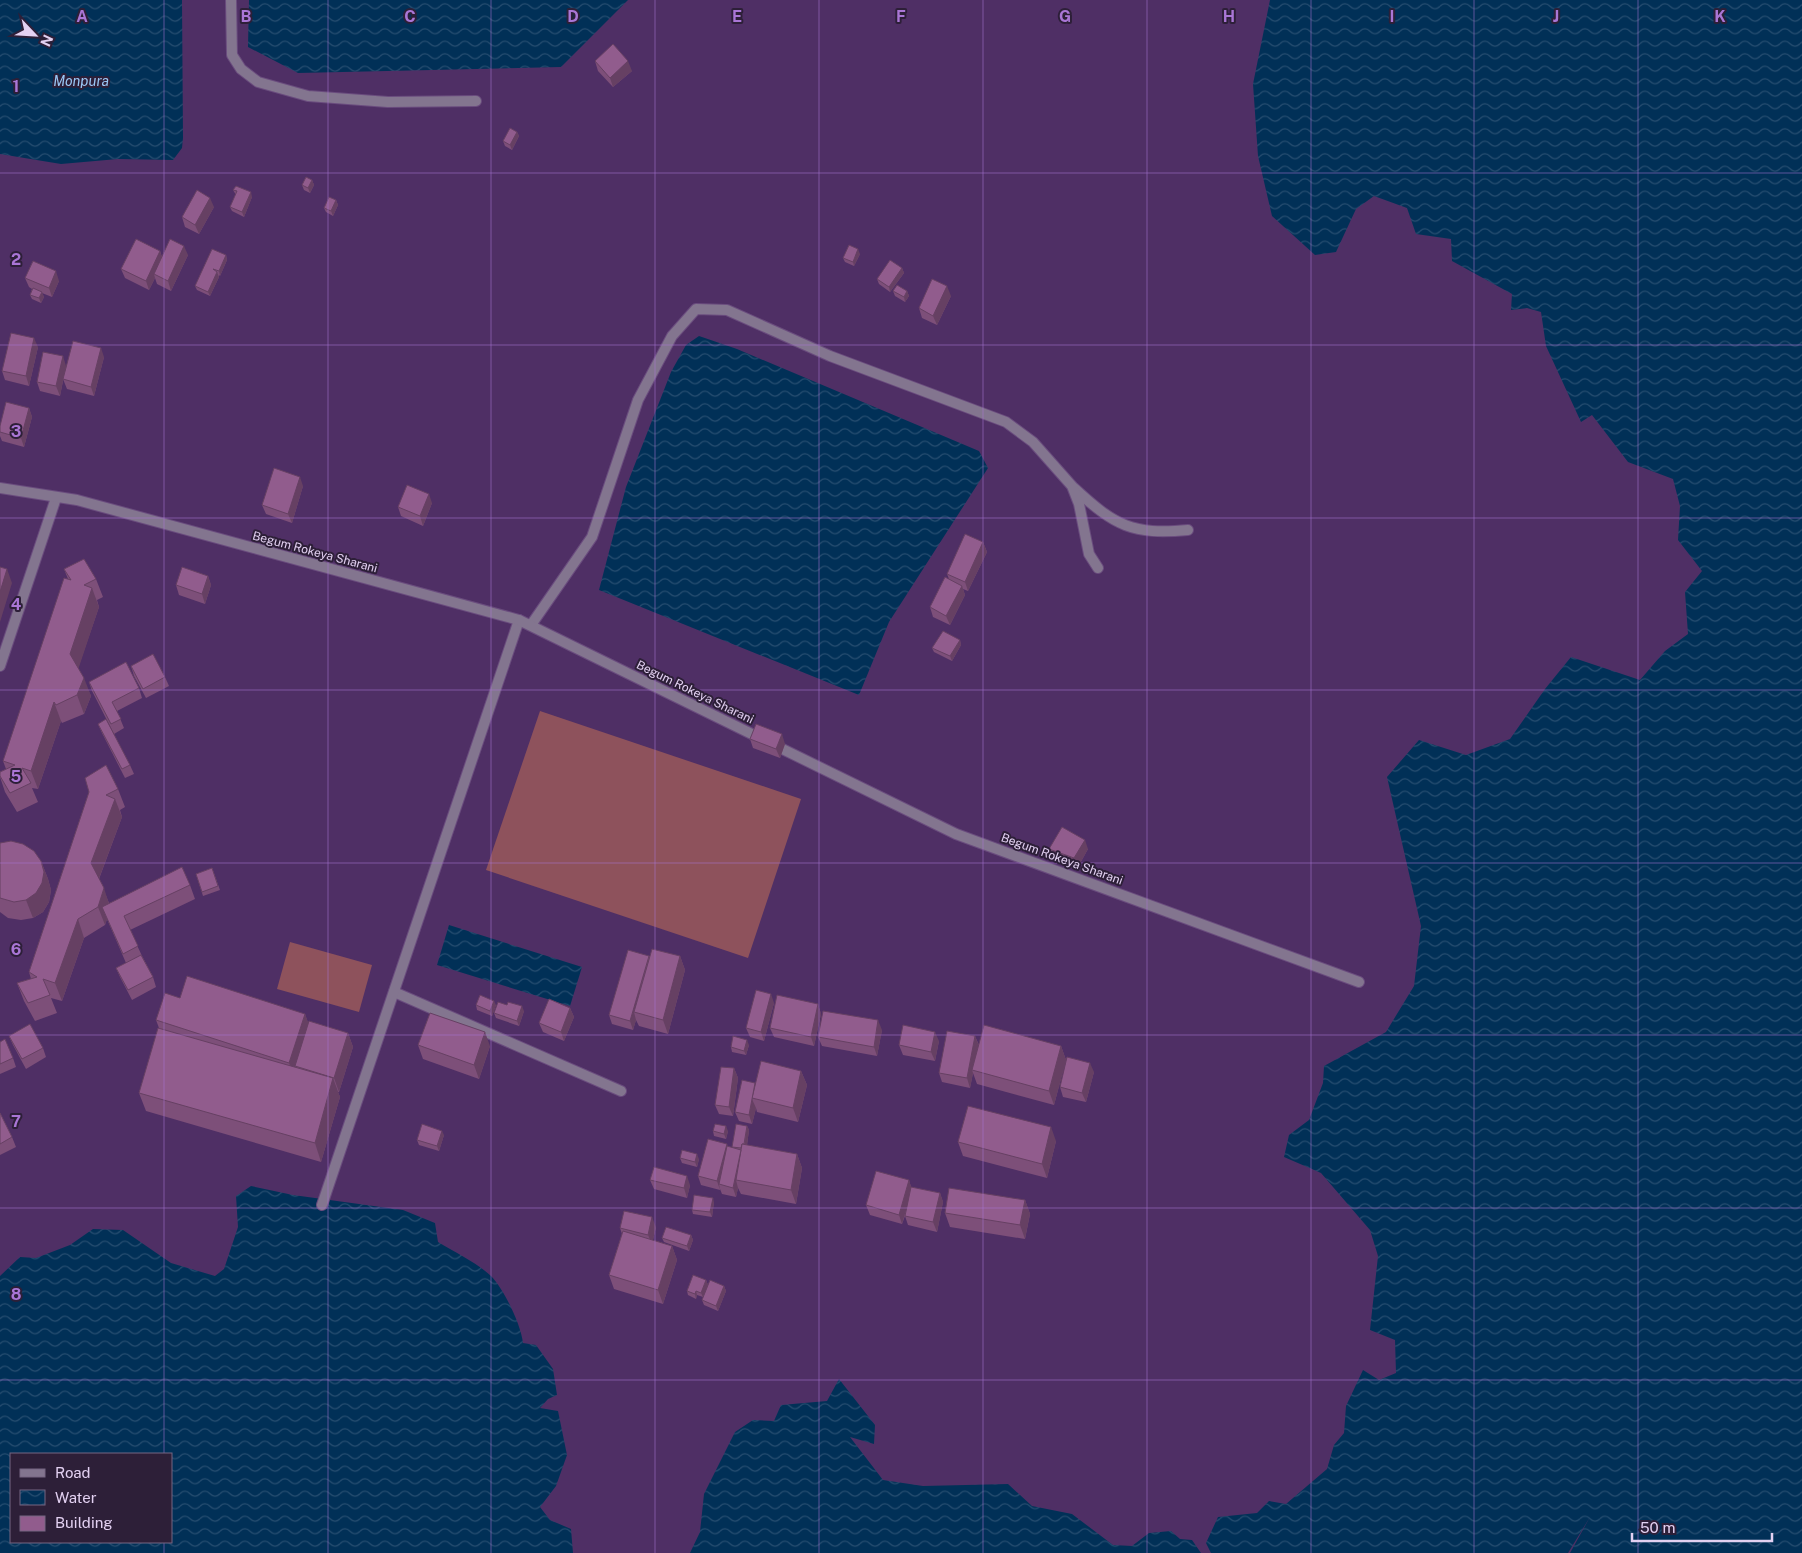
<svg xmlns="http://www.w3.org/2000/svg" width="1802" height="1553" font-family="'Public Sans',sans-serif">
<style>
.garden{fill:#8e525c}
.water{fill:url(#water-waves);fill-rule:evenodd}
.lines{fill:none;stroke-linecap:round;stroke-linejoin:round}
.minor-casing{stroke:#6a4c7e;stroke-width:12}
.tertiary-casing{stroke:#6a4c7e;stroke-width:12}
.minor{stroke:#83758f;stroke-width:10}
.tertiary{stroke:#83758f;stroke-width:10}
.wall{fill:#7d4f79}
.shaded-wall{fill:#664063}
.building{fill:#915c8d;stroke:#664063}
.grid{fill:none;stroke:#aa76d6;stroke-width:1;stroke-opacity:0.55}
.labels{text-anchor:middle;dominant-baseline:central;stroke-width:4;stroke-linejoin:round;paint-order:stroke}
.street-label{font-size:12px;fill:#e3d1f2;stroke:#2d1f38}
.water-label{font-size:14px;font-style:italic;fill:#9ac7f5;stroke:#2d1f38}
.grid-label{font-size:16px;text-anchor:middle;font-weight:bold;fill:#aa76d6;stroke:#2d1f38;stroke-width:4;stroke-linejoin:round;paint-order:stroke}
</style>
<defs>
<pattern id="water-waves" width="16" height="10" patternUnits="userSpaceOnUse" patternTransform="scale(1.25)"><rect width="16" height="10" fill="#013057"/><path d="M0 5q4-4 8 0t8 0" fill="none" stroke="#264d70"/></pattern>
</defs>
<rect width="100%" height="100%" fill="#4f2f65"/>
<g class="garden">
<path d="M540,711L801,799L748,958L486,870Z"/>
<path d="M290,942L372,965L359,1012L277,989Z"/>
</g>
<g class="water">
<path d="M0,0H182L183,138L182,148L173,160L118,159L61,164L0,154Z"/>
<path d="M249,0H628L561,67L298,73L248,47Z"/>
<path d="M1270,0H1802V1553H1570L1590,1517L1568,1553H1211L1206,1543L1218,1517L1257,1513L1269,1501L1286,1504L1327,1469L1334,1445L1344,1433L1346,1406L1363,1370L1379,1380L1396,1373L1395,1340L1370,1330L1378,1256L1370,1230L1321,1173L1284,1157L1289,1135L1309,1120L1323,1083L1324,1066L1386,1032L1414,986L1421,926L1387,777L1419,740L1466,755L1510,739L1545,689L1571,657L1640,680L1665,651L1688,634L1685,592L1702,571L1678,540L1680,506L1673,479L1628,462L1592,415L1581,422L1546,346L1541,312L1527,308L1511,310L1512,294L1452,261L1451,239L1416,234L1407,208L1374,196L1356,209L1336,252L1315,255L1272,216L1258,156L1253,84Z"/>
<path d="M699,336L737,349L979,451L988,468L889,622L859,695L599,590L626,487L671,372L686,345Z"/>
<path d="M449,925L582,967L570,1006L437,965Z"/>
<path d="M251,1186L293,1195L403,1210L435,1223L438,1242C455,1252 477,1263 491,1276C504,1289 521,1325 523,1343L536,1345L553,1369L557,1395L548,1399L540,1408L558,1411L567,1455L556,1486L540,1507L550,1520L571,1529L573,1553H0V1276L20,1257L36,1258L70,1245L93,1229L123,1230L171,1263L215,1276L224,1269L238,1227L236,1196ZM11,1454H171V1542H11Z"/>
<path d="M839,1379L875,1425L874,1444L850,1437L883,1480L923,1486L1008,1484L1032,1506L1072,1514L1113,1545L1132,1546L1149,1533L1171,1531L1180,1539L1192,1540L1201,1553H690L700,1532L704,1494L735,1432L753,1420L774,1421L781,1405L827,1401Z"/>
</g>
<g class="lines">
<defs>
<g id="minor">
<path d="M231,0L232,55L241,69L258,82L308,96L388,102L476,101"/>
<path d="M1074,488C1115,526 1132,535 1188,530"/>
<path d="M531,625L592,537L638,400L672,336L696,309L727,310L830,356L1006,422L1033,442L1072,486L1079,504L1089,554L1098,568"/>
<path d="M0,666L56,498"/>
<path d="M394,992L621,1091"/>
<path d="M322,1205L519,620"/>
</g>
<path id="tertiary" d="M0,488L77,500L519,620L956,834L1359,982"/>
</defs>
<use href="#minor" class="minor-casing"/>
<use href="#tertiary" class="tertiary-casing"/>
<use href="#minor" class="minor"/>
<use href="#tertiary" class="tertiary"/>
</g>
<g class="wall">
<path d="M595,61L632,71L613,87L598,71Z"/>
<path d="M517,132L519,136L512,150L505,146L503,141Z"/>
<path d="M312,180L314,185L310,193L304,190L302,185Z"/>
<path d="M233,190L252,197L244,217L232,211L230,207L236,195Z"/>
<path d="M336,200L338,205L333,216L326,212L324,208Z"/>
<path d="M214,207L199,234L185,227L182,217Z"/>
<path d="M160,251L162,257L188,255L171,291L157,284L155,278L149,290L125,278L121,269Z"/>
<path d="M860,254L854,266L845,262L843,258Z"/>
<path d="M226,255L227,260L220,276L219,275V277L210,296L197,290L195,286Z"/>
<path d="M902,268L904,273L890,292L879,284L877,279Z"/>
<path d="M25,278L59,281L52,297L42,293L44,297L41,303L32,299L30,295L32,289L29,287Z"/>
<path d="M893,291H907L909,296L905,302L895,296Z"/>
<path d="M951,296L937,325L922,318L919,308Z"/>
<path d="M38,347L29,386L5,380L2,371Z"/>
<path d="M104,357L94,396L67,389L63,379Z"/>
<path d="M66,366L60,396L40,391L37,382Z"/>
<path d="M29,408L32,417L24,447L2,441L0,436V426Z"/>
<path d="M303,486L292,523L266,514L262,505Z"/>
<path d="M432,503L423,526L401,516L398,507Z"/>
<path d="M983,542L987,552L968,591L963,589L965,595L950,625L933,617L930,607L949,579L947,574Z"/>
<path d="M64,569L96,579L103,597L97,600L99,607L78,668L91,696L84,714L62,723L61,721L38,789L32,788L38,802L17,812L5,792L0,777V772L6,769L3,761L68,579Z"/>
<path d="M208,576L211,585L205,604L179,595L176,585Z"/>
<path d="M960,640L961,645L952,661L934,652L932,648Z"/>
<path d="M131,666L165,677L169,686L146,698L134,676Z"/>
<path d="M89,682L139,688L142,698L117,711L124,728L114,734L92,691Z"/>
<path d="M98,724L130,765L134,774L125,778L102,733Z"/>
<path d="M750,739L785,744L780,758L753,748Z"/>
<path d="M118,789L125,807L120,810L122,817L99,879L109,903L190,885L195,899L130,930L142,956L153,977L156,987L132,1000L120,977L116,968L126,963L107,919L105,925L84,938L62,1001L51,998L57,1013L35,1021L24,1001L17,983L31,979L29,972L89,792Z"/>
<path d="M0,843L41,861L48,879L51,890L49,902L43,912L33,918L21,920L8,918L0,912Z"/>
<path d="M1049,849H1088L1078,867L1053,858Z"/>
<path d="M212,868L220,890L203,896L196,874Z"/>
<path d="M649,956H680L685,970L668,1034L639,1026L636,1020L633,1030L612,1024L609,1015Z"/>
<path d="M180,998L305,1014L308,1023L348,1033L353,1047L339,1092H338L340,1097L321,1162L146,1111L139,1093L159,1028L156,1020Z"/>
<path d="M774,1003L764,1041L750,1037L746,1028Z"/>
<path d="M818,1004L821,1014L814,1046L774,1037L770,1028Z"/>
<path d="M476,1005H496L492,1016L477,1010Z"/>
<path d="M570,1008L574,1017L564,1041L543,1032L539,1023Z"/>
<path d="M524,1011L519,1026L496,1018L494,1013Z"/>
<path d="M882,1030L877,1056L822,1046L818,1037Z"/>
<path d="M9,1036L43,1048L46,1057L26,1069L13,1045Z"/>
<path d="M975,1036L979,1045L1061,1046L1066,1060L1054,1105L977,1084L973,1073L970,1088L942,1082L939,1073Z"/>
<path d="M939,1041L935,1061L903,1055L899,1045Z"/>
<path d="M0,1042L13,1058L16,1067L0,1074Z"/>
<path d="M418,1045L490,1046L479,1079L423,1059Z"/>
<path d="M749,1045L746,1055L732,1052L731,1047Z"/>
<path d="M734,1068L738,1078L733,1116L719,1114L715,1105Z"/>
<path d="M801,1071L807,1085L798,1122L757,1112L756,1108L752,1124L739,1121L735,1112L755,1083Z"/>
<path d="M1094,1072L1086,1102L1063,1097L1060,1087Z"/>
<path d="M0,1113L12,1137L16,1147L0,1155Z"/>
<path d="M747,1126L749,1130L747,1145L797,1154L802,1168L796,1204L741,1194L738,1188L736,1197L722,1194L720,1189V1190L701,1185L698,1176L728,1146L732,1148Z"/>
<path d="M713,1131H728L726,1139L714,1136Z"/>
<path d="M444,1135L439,1151L419,1145L417,1140Z"/>
<path d="M1056,1141L1047,1178L963,1156L958,1142Z"/>
<path d="M680,1158L699,1159L697,1167L682,1163Z"/>
<path d="M650,1180L690,1185L687,1198L654,1189Z"/>
<path d="M909,1180L911,1187L940,1193L943,1202L937,1232L908,1225L905,1216L902,1224L870,1215L866,1205Z"/>
<path d="M1025,1200L1030,1214L1025,1239L950,1227L945,1213Z"/>
<path d="M714,1202L712,1217L693,1214L692,1210Z"/>
<path d="M656,1227L653,1240L672,1246L677,1260L663,1304L614,1289L609,1275L622,1234L620,1228Z"/>
<path d="M691,1235L693,1240L689,1251L664,1242L662,1238Z"/>
<path d="M706,1280L708,1285L703,1297L697,1295L696,1299L688,1295L687,1291Z"/>
<path d="M724,1286L726,1291L718,1311L704,1305L702,1300Z"/>
</g>
<g class="shaded-wall">
<path d="M628,61L632,71L613,87L610,78Z"/>
<path d="M517,132L519,136L512,150L510,145Z"/>
<path d="M312,180L314,185L310,193L308,188Z"/>
<path d="M251,192L252,197L244,217L242,212Z"/>
<path d="M210,198L214,207L199,234L195,225Z"/>
<path d="M336,200L338,205L333,216L331,211Z"/>
<path d="M184,246L188,255L171,291L168,281Z"/>
<path d="M858,249L860,254L854,266L853,262Z"/>
<path d="M160,251L163,261L154,274L155,278L149,290L146,281Z"/>
<path d="M226,255L227,260L220,276L219,271Z"/>
<path d="M902,268L904,273L890,292L889,287Z"/>
<path d="M56,271L59,281L52,297L49,288Z"/>
<path d="M217,272L219,277L210,296L208,292Z"/>
<path d="M947,286L951,296L937,325L933,316Z"/>
<path d="M907,291L909,296L905,302L904,297Z"/>
<path d="M42,292L44,297L41,303L39,298Z"/>
<path d="M34,338L38,347L29,386L26,376Z"/>
<path d="M101,348L104,357L94,396L91,387Z"/>
<path d="M63,356L66,366L60,396L56,386Z"/>
<path d="M29,408L32,417L24,447L21,438Z"/>
<path d="M300,477L303,486L292,523L288,514Z"/>
<path d="M429,494L432,503L423,526L420,516Z"/>
<path d="M983,542L987,552L968,591L965,582Z"/>
<path d="M7,569L12,583L0,622V592Z"/>
<path d="M208,576L211,585L205,604L202,594Z"/>
<path d="M962,586L965,595L950,625L946,616Z"/>
<path d="M92,588L99,607L77,673L70,654Z"/>
<path d="M960,640L961,645L952,661L950,656Z"/>
<path d="M84,678L91,696L84,714L77,695Z"/>
<path d="M54,702L61,721L38,789L31,771Z"/>
<path d="M782,734L785,744L780,758L776,749Z"/>
<path d="M115,799L122,817L98,881L91,863Z"/>
<path d="M1085,840L1088,849L1078,867L1074,858Z"/>
<path d="M41,861L48,879L51,890L49,902L43,912L33,918L26,900Z"/>
<path d="M104,888L110,907H102L107,919L105,925L98,907Z"/>
<path d="M78,919L84,938L62,1001L55,983Z"/>
<path d="M649,956L634,1012L636,1020L633,1030L630,1021Z"/>
<path d="M680,956L685,970L668,1034L663,1020Z"/>
<path d="M771,994L774,1003L764,1041L761,1032Z"/>
<path d="M494,1001L496,1005L492,1016L490,1011Z"/>
<path d="M818,1004L821,1014L814,1046L811,1037Z"/>
<path d="M522,1006L524,1011L519,1026L517,1021Z"/>
<path d="M570,1008L574,1017L564,1041L561,1032Z"/>
<path d="M305,1014L312,1033L295,1066L298,1075L296,1081L289,1063Z"/>
<path d="M878,1020L882,1030L877,1056L874,1047Z"/>
<path d="M485,1032L490,1046L479,1079L474,1065Z"/>
<path d="M935,1032L939,1041L935,1061L931,1052Z"/>
<path d="M348,1033L353,1047L339,1092L334,1078Z"/>
<path d="M975,1036L979,1046L972,1070L973,1073L970,1088L967,1078Z"/>
<path d="M747,1040L749,1045L746,1055L744,1051Z"/>
<path d="M1061,1046L1066,1060L1054,1105L1049,1091Z"/>
<path d="M1090,1063L1094,1072L1086,1102L1082,1093Z"/>
<path d="M734,1068L738,1078L733,1116L729,1107Z"/>
<path d="M801,1071L807,1085L798,1122L793,1108Z"/>
<path d="M333,1078L340,1097L321,1162L315,1143Z"/>
<path d="M752,1099L756,1108L752,1124L749,1115Z"/>
<path d="M726,1126L728,1131L726,1139L724,1134Z"/>
<path d="M747,1126L749,1130L746,1153L744,1149Z"/>
<path d="M1051,1127L1056,1141L1047,1178L1042,1164Z"/>
<path d="M442,1131L444,1135L439,1151L437,1146Z"/>
<path d="M727,1144L730,1153L719,1184L720,1190L717,1181Z"/>
<path d="M742,1150L736,1180L738,1188L736,1197L733,1188Z"/>
<path d="M697,1154L699,1159L697,1167L695,1162Z"/>
<path d="M797,1154L802,1168L796,1204L791,1190Z"/>
<path d="M687,1176L690,1185L687,1198L684,1188Z"/>
<path d="M909,1180L912,1190L902,1224L899,1215Z"/>
<path d="M940,1193L943,1202L937,1232L933,1222Z"/>
<path d="M713,1198L714,1202L712,1217L710,1212Z"/>
<path d="M1025,1200L1030,1214L1025,1239L1020,1225Z"/>
<path d="M652,1217L656,1227L652,1244L648,1235Z"/>
<path d="M691,1235L693,1240L689,1251L687,1246Z"/>
<path d="M672,1246L677,1260L663,1304L658,1290Z"/>
<path d="M706,1280L708,1285L703,1297L701,1293Z"/>
<path d="M724,1286L726,1291L718,1311L716,1306Z"/>
<path d="M696,1291L697,1295L696,1299L695,1294Z"/>
</g>
<g class="building">
<path d="M613,44L628,61L610,78L595,61Z"/>
<path d="M510,128L517,132L510,145L503,141Z"/>
<path d="M306,177L312,180L308,188L302,185Z"/>
<path d="M236,186L251,192L242,212L230,207L237,191L233,190Z"/>
<path d="M197,190L210,198L195,225L182,217Z"/>
<path d="M329,197L336,200L331,211L324,208Z"/>
<path d="M136,239L160,251L146,281L121,269Z"/>
<path d="M170,239L184,246L168,281L154,274Z"/>
<path d="M849,245L858,249L853,262L843,258Z"/>
<path d="M212,249L226,255L219,271L213,269L217,272L208,292L195,286Z"/>
<path d="M890,260L902,268L889,287L877,279Z"/>
<path d="M33,261L56,271L49,288L25,278Z"/>
<path d="M932,279L947,286L933,316L919,308Z"/>
<path d="M897,285L907,291L904,297L893,291Z"/>
<path d="M33,288L42,292L39,298L30,295Z"/>
<path d="M11,333L34,338L26,376L2,371Z"/>
<path d="M73,341L101,348L91,387L63,379Z"/>
<path d="M43,352L63,356L56,386L37,382Z"/>
<path d="M6,402L29,408L21,438L0,432V426Z"/>
<path d="M274,468L300,477L288,514L262,505Z"/>
<path d="M407,485L429,494L420,516L398,507Z"/>
<path d="M965,534L983,542L965,582L947,574Z"/>
<path d="M84,559L96,579L84,585L92,588L70,654L84,678L77,695L56,705L54,702L31,771L22,768L31,783L10,793L0,776V772L15,765L3,761L64,578L71,580L64,569Z"/>
<path d="M0,567L7,569L0,592Z"/>
<path d="M182,567L208,576L202,594L176,585Z"/>
<path d="M945,577L962,586L946,616L930,607Z"/>
<path d="M943,631L960,640L950,656L932,648Z"/>
<path d="M153,654L165,677L143,689L131,666Z"/>
<path d="M126,662L139,688L112,702L121,719L111,724L89,682Z"/>
<path d="M106,719L130,765L122,769L98,724Z"/>
<path d="M756,724L782,734L776,749L750,739Z"/>
<path d="M106,765L118,789L106,795L115,799L91,863L104,888L98,907L78,919L55,983L43,979L50,995L28,1003L17,983L37,977L29,972L89,792L85,778Z"/>
<path d="M1062,827L1085,840L1074,858L1049,849Z"/>
<path d="M11,841L23,844L34,851L41,861L44,872L42,883L36,893L26,900L14,902L0,898V843Z"/>
<path d="M182,867L190,885L124,916L138,946L123,954L102,907Z"/>
<path d="M212,868L218,886L202,892L196,874Z"/>
<path d="M652,949L680,956L663,1020L634,1012Z"/>
<path d="M628,950L649,956L630,1021L609,1015Z"/>
<path d="M141,955L153,977L128,990L116,968Z"/>
<path d="M187,976L305,1014L289,1063L156,1020L165,993L180,998Z"/>
<path d="M756,990L771,994L761,1032L746,1028Z"/>
<path d="M480,995L494,1001L490,1011L476,1005Z"/>
<path d="M777,995L818,1004L811,1037L770,1028Z"/>
<path d="M549,999L570,1008L561,1032L539,1023Z"/>
<path d="M498,1002L507,1005L508,1002L522,1006L517,1021L494,1013Z"/>
<path d="M823,1011L878,1020L874,1047L818,1037Z"/>
<path d="M430,1013L485,1032L474,1065L418,1045Z"/>
<path d="M309,1021L348,1033L334,1078L295,1066Z"/>
<path d="M30,1024L43,1048L22,1059L9,1036Z"/>
<path d="M903,1025L935,1032L931,1052L899,1045Z"/>
<path d="M984,1025L1061,1046L1049,1091L972,1070Z"/>
<path d="M158,1028L333,1078L315,1143L139,1093Z"/>
<path d="M947,1031L975,1036L967,1078L939,1073Z"/>
<path d="M733,1036L747,1040L744,1051L731,1047Z"/>
<path d="M5,1039L13,1058L0,1064V1042Z"/>
<path d="M1067,1057L1090,1063L1082,1093L1060,1087Z"/>
<path d="M761,1061L801,1071L793,1108L752,1098Z"/>
<path d="M721,1067L734,1068L729,1107L715,1105Z"/>
<path d="M742,1080L755,1083L749,1115L735,1112Z"/>
<path d="M968,1106L1051,1127L1042,1164L958,1142Z"/>
<path d="M0,1113L12,1137L0,1144Z"/>
<path d="M422,1124L442,1131L437,1146L417,1140Z"/>
<path d="M715,1124L726,1126L724,1134L713,1131Z"/>
<path d="M736,1124L747,1126L744,1144H742L741,1148L732,1147Z"/>
<path d="M708,1139L727,1144L717,1181L698,1176Z"/>
<path d="M742,1144L797,1154L791,1190L736,1180Z"/>
<path d="M727,1146L741,1150L733,1188L719,1184Z"/>
<path d="M682,1150L697,1154L695,1162L680,1158Z"/>
<path d="M654,1167L687,1176L684,1188L650,1180Z"/>
<path d="M876,1171L909,1180L899,1215L866,1205Z"/>
<path d="M911,1187L940,1193L933,1222L905,1216Z"/>
<path d="M949,1188L1025,1200L1020,1225L945,1213Z"/>
<path d="M694,1195L713,1198L710,1212L692,1210Z"/>
<path d="M624,1211L652,1217L648,1235L620,1228Z"/>
<path d="M666,1227L691,1235L687,1246L662,1238Z"/>
<path d="M623,1231L672,1246L658,1290L609,1275Z"/>
<path d="M693,1275L706,1280L701,1293L696,1291L695,1294L687,1291Z"/>
<path d="M710,1280L724,1286L716,1306L702,1300Z"/>
</g>
<path class="grid" d="M164,0V1454M328,0V1553M491,0V1553M655,0V1553M819,0V1553M983,0V1553M1147,0V1553M1311,0V1553M1474,0V1553M1638,0V1553M0,173H1802M0,345H1802M0,518H1802M0,690H1802M0,863H1802M0,1035H1802M0,1208H1802M0,1380H1802M164,1542V1553"/>
<g class="labels">
<g class="street-label">
<text transform="translate(315 552) rotate(15)">Begum Rokeya Sharani</text>
<text transform="translate(695 692) rotate(26)">Begum Rokeya Sharani</text>
<text transform="translate(1062 859) rotate(20)">Begum Rokeya Sharani</text>
</g>
<g class="water-label">
<text x="81" y="81">Monpura</text>
</g>
</g>
<g class="grid-label">
<text x="82" y="22">A</text>
<text x="246" y="22">B</text>
<text x="410" y="22">C</text>
<text x="573" y="22">D</text>
<text x="737" y="22">E</text>
<text x="901" y="22">F</text>
<text x="1065" y="22">G</text>
<text x="1229" y="22">H</text>
<text x="1392" y="22">I</text>
<text x="1556" y="22">J</text>
<text x="1720" y="22">K</text>
<text x="16" y="92">1</text>
<text x="16" y="265">2</text>
<text x="16" y="437">3</text>
<text x="16" y="610">4</text>
<text x="16" y="782">5</text>
<text x="16" y="955">6</text>
<text x="16" y="1127">7</text>
<text x="16" y="1300">8</text>
</g>
<rect x="10" y="1453" width="162" height="90" fill="#2d1f38" stroke="#766682"/>
<rect x="20" y="1469" width="25" height="8" fill="#83758f" stroke="#766682"/>
<text x="55" y="1478" font-size="15" fill="#e3d1f2">Road</text>
<rect x="20" y="1490" width="25" height="15" fill="url(#water-waves)" stroke="#766682"/>
<text x="55" y="1503" font-size="15" fill="#e3d1f2">Water</text>
<rect x="20" y="1516" width="25" height="15" fill="#915c8d" stroke="#766682"/>
<text x="55" y="1528" font-size="15" fill="#e3d1f2">Building</text>
<g transform="translate(35 35) rotate(115)" stroke="#2d1f38" stroke-width="4" paint-order="stroke">
<path d="M0-4L9 19L0 12L-9 19Z" fill="#e3d1f2"/>
<text y="-8" font-size="14" font-weight="bold" text-anchor="middle" fill="#e3d1f2">N</text>
</g>
<path d="M1632 1533v8h140v-8" fill="none" stroke="#e3d1f2" stroke-width="2.5"/>
<text x="1640" y="1533" font-size="15" fill="#e3d1f2" stroke="#2d1f38" stroke-width="4" paint-order="stroke">50 m</text>
</svg>
